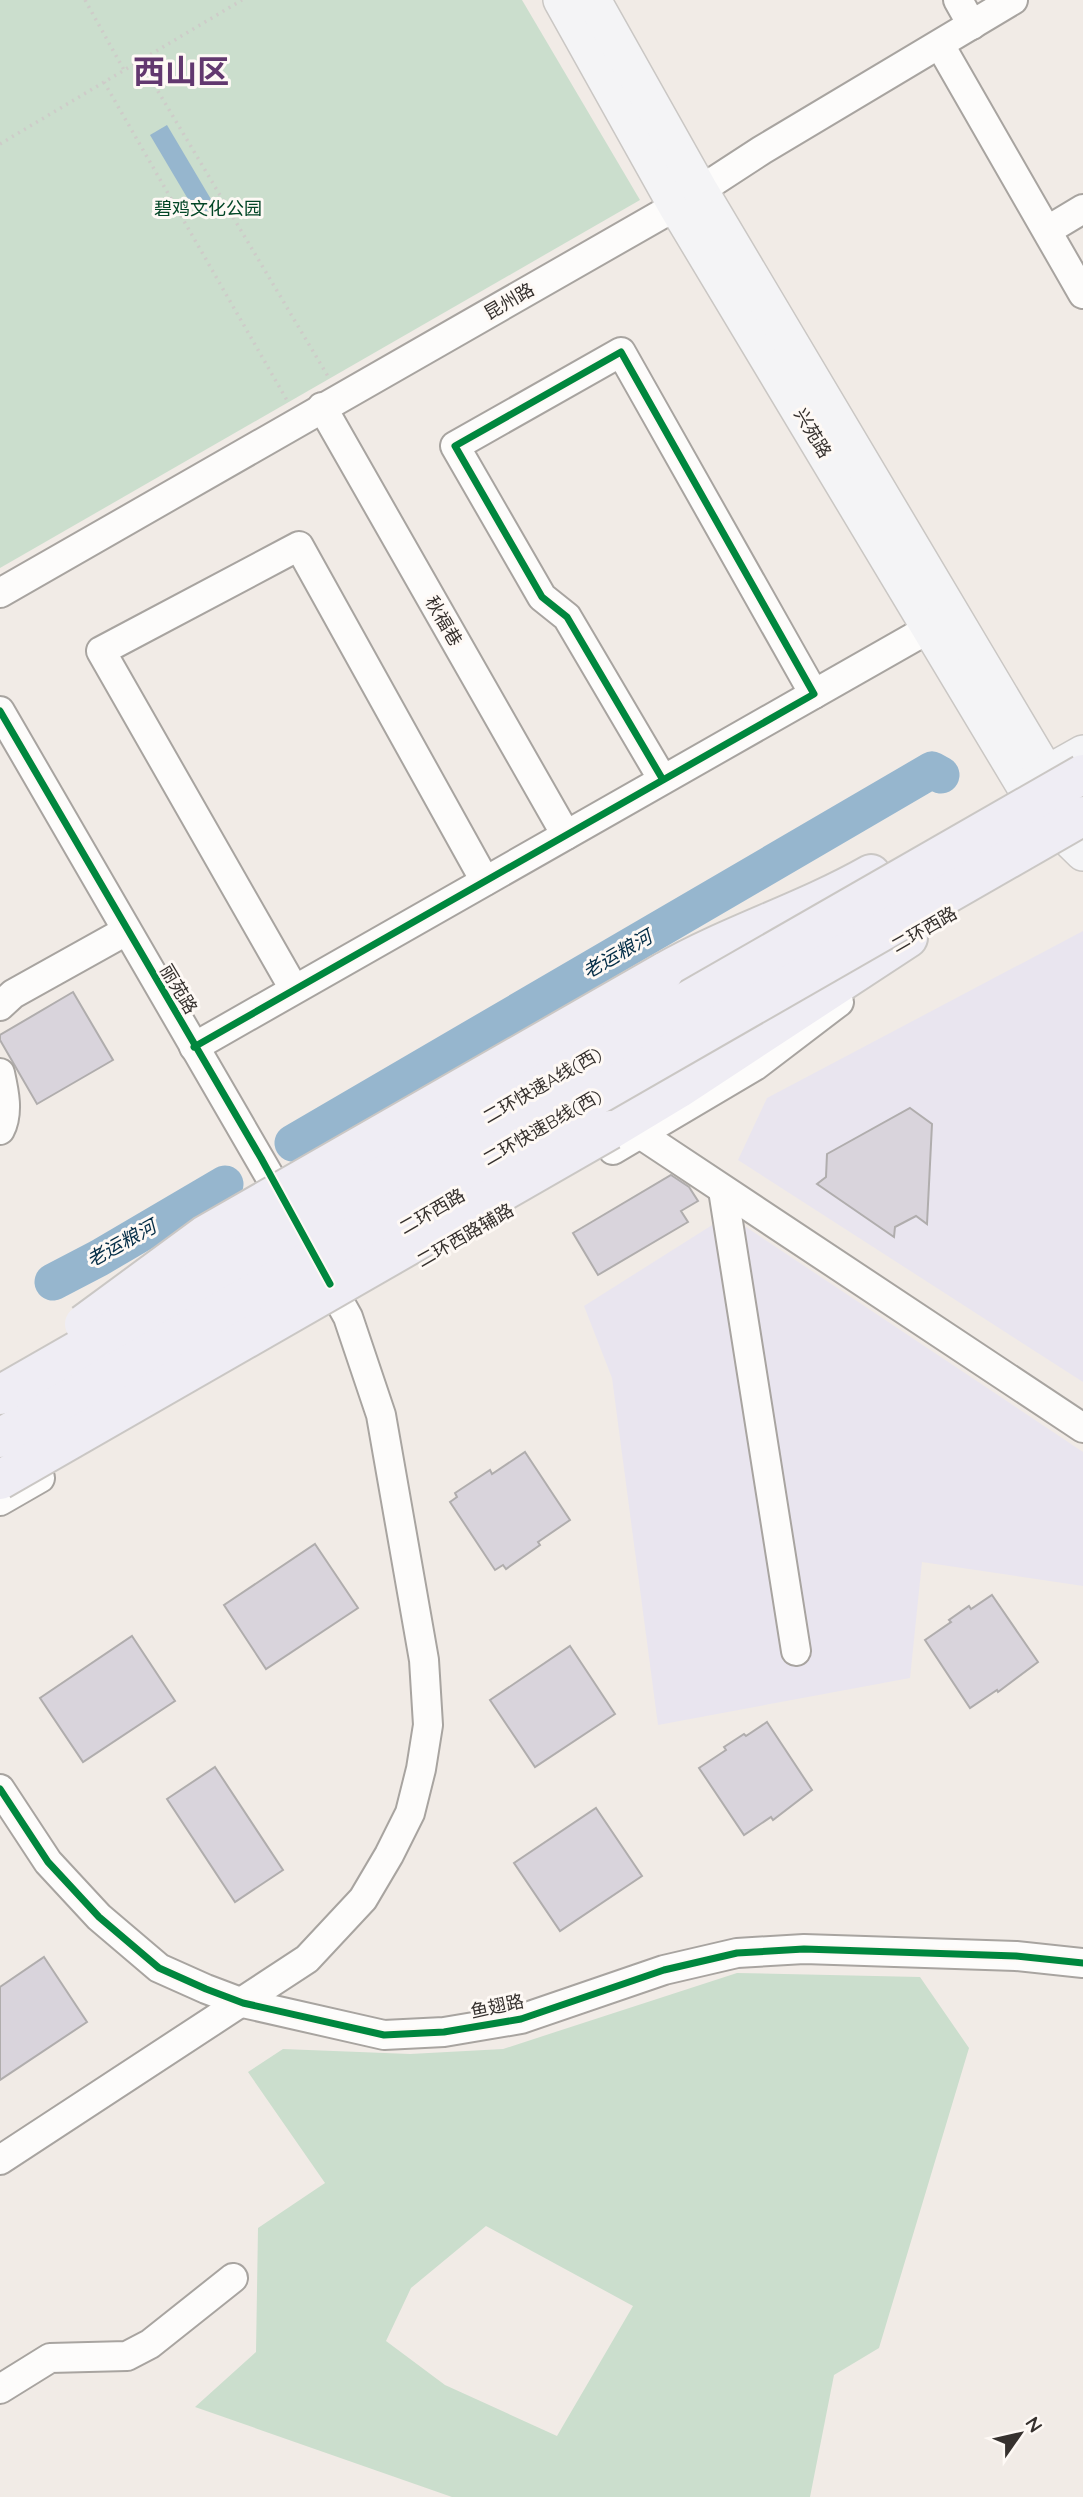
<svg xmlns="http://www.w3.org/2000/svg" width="1083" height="2497" font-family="Quicksand,'Noto Sans SC',sans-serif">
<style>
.commercial{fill:#e9e5ef}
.green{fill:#cbdecd;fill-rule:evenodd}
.water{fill:#96b6ce}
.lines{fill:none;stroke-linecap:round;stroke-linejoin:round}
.river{stroke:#96b6ce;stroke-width:37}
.building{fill:#d9d4dc;stroke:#b0adad;stroke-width:2}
.minor-casing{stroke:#a8a4a0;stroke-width:32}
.major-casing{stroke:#cac7c4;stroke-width:38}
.highway-casing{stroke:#cac7c4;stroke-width:42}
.path{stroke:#ceccc9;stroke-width:3.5;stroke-dasharray:2 5;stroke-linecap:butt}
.minor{stroke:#fdfcfb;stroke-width:28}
.major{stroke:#f4f4f6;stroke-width:35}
.highway{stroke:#efedf4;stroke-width:38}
.highway-bridge-casing{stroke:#cac7c4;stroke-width:42;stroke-linecap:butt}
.highway-bridge{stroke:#efedf4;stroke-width:38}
.cycleway-casing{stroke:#fef9f5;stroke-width:11}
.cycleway{stroke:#00873e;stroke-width:7}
.labels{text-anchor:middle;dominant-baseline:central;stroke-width:6;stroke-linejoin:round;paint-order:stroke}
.park-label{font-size:18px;fill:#024626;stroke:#fef9f5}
.street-label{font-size:18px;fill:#36312e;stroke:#fef9f5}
.water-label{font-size:19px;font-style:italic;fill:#052e47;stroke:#fef9f5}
.town-label{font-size:32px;font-weight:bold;fill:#62386f;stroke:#fef9f5}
</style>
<rect width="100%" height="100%" fill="#f1ebe6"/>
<g class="commercial">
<path d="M1083,931V1382L738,1160L767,1098Z"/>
<path d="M728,1215L1083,1452V1586L922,1562L910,1678L658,1725L612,1378L584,1306Z"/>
</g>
<g class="green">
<path d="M0,0H522L640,200L0,568Z"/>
<path d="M737,1973L920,1977L969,2048L879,2348L834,2375L810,2497H452L195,2407L256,2352L258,2228L325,2183L248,2072L283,2049L410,2054L503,2049ZM486,2226L633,2306L557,2436L445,2385L386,2341L411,2288Z"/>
</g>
<path class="water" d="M167,125L215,206L198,216L150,135Z"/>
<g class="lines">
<g class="river">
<path d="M293,1143L932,770L941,775"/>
<path d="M53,1282L99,1258L225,1184"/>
</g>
</g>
<g class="building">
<path d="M73,992L113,1060L37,1104L0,1040V1035Z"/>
<path d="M910,1108L932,1124L927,1224L916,1216L895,1227L894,1237L817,1184L826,1177L827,1154Z"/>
<path d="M671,1175L689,1187L698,1201L681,1211L688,1222L598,1275L573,1233Z"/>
<path d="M525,1452L570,1520L538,1542L540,1545L506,1569L503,1565L495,1570L450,1502L457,1497L455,1493L490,1470L492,1474Z"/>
<path d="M315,1544L358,1608L266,1669L224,1605Z"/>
<path d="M992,1595L1038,1662L998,1692L997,1690L970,1708L925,1640L951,1622L949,1620L969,1606L971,1609Z"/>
<path d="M132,1636L175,1701L83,1762L40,1698Z"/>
<path d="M570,1646L615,1714L535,1767L490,1700Z"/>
<path d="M767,1722L812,1790L773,1820L771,1817L744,1835L699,1768L726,1750L724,1747L744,1734L746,1736Z"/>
<path d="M215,1767L283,1870L235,1902L167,1799Z"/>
<path d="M596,1808L642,1876L560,1931L514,1863Z"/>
<path d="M44,1957L87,2022L0,2080V1987Z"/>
</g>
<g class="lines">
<defs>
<g id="minor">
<path d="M958,0L972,25"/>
<path d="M940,45L1083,294"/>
<path d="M1048,230L1083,209"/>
<path d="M322,407L566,835"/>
<path d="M0,593L676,206L762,150L1013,0"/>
<path d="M814,694L930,628"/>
<path d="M0,711L288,1208"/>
<path d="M294,989L101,651L299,546L485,881"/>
<path d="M0,1006L13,994L126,931"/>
<path d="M194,1047L814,694L621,352L455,446L542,597L567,617L663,780"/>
<path d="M0,1073C4,1091 9,1113 0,1130"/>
<path d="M640,1134L1083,1428"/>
<path d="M613,1150L755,1066L839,1002"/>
<path d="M723,1190L796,1651"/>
<path d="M0,1501L40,1478"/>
<path d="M0,1789L48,1862L99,1917L159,1968L206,1989L243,2003L384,2035L444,2032L521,2019L664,1970L737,1953L804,1949L1016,1956L1083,1963"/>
<path d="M0,2160L307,1959L363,1899L389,1855L410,1813L421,1769L428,1725L424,1660L381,1415L348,1317L324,1274"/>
<path d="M0,2389L50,2358L127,2356L150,2344L233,2278"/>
</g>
<g id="major">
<path d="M561,0L676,206L1038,809L1083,853"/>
<path d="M593,0L701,192L1059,794"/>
<path d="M1035,780L1083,753"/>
</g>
<g id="highway">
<path d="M664,972C731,934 804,912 871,874"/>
<path d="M610,1130L678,1089L908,938"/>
</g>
</defs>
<use href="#minor" class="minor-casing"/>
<use href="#major" class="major-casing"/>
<use href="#highway" class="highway-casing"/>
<g class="path">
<path d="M85,0L124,70"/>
<path d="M140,61L329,378"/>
<path d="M104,82L288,402"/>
<path d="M0,144L242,0"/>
</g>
<use href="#minor" class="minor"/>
<use href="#major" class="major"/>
<use href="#highway" class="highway"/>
<defs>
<g id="highway-bridge">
<path d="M84,1324L205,1235L664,972"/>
<path d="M0,1395L1083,774"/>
<path d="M0,1438L1083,816"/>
<path d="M0,1480L610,1130"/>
</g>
</defs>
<use href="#highway-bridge" class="highway-bridge-casing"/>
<use href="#highway-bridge" class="highway-bridge"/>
<defs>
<g id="cycleway">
<path d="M0,711L261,1158L330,1284"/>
<path d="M194,1047L814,694L621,352L455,446L542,597L567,617L663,780"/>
<path d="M0,1789L48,1862L99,1917L159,1968L206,1989L243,2003L384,2035L444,2032L521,2019L664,1970L737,1953L804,1949L1016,1956L1083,1963"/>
</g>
</defs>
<use href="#cycleway" class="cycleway-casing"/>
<use href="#cycleway" class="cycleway"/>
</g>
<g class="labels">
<g class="park-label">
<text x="208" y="208">碧鸡文化公园</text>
</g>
<g class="street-label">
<text transform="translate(509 301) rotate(-30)">昆州路</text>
<text transform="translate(813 433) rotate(59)">兴苑路</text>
<text transform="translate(444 621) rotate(60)">秋福巷</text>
<text transform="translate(924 929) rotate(-30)">二环西路</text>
<text transform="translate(179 989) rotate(59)">丽苑路</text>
<text transform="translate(542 1085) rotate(-30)">二环快速A线(西)</text>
<text transform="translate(542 1127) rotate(-30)">二环快速B线(西)</text>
<text transform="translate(432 1211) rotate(-30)">二环西路</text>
<text transform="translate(465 1235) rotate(-30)">二环西路辅路</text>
<text transform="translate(497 2006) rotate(-12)">鱼翅路</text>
</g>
<g class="water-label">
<text transform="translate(617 954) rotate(-30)">老运粮河</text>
<text transform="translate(121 1243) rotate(-29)">老运粮河</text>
</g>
<g class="town-label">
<text x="181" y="71">西山区</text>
</g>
</g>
<g transform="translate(1020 2434) rotate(56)" stroke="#fef9f5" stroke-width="5" paint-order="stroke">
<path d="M0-5L12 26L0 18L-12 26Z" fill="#36312e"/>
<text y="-10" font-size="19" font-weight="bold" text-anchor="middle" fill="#36312e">N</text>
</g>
</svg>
